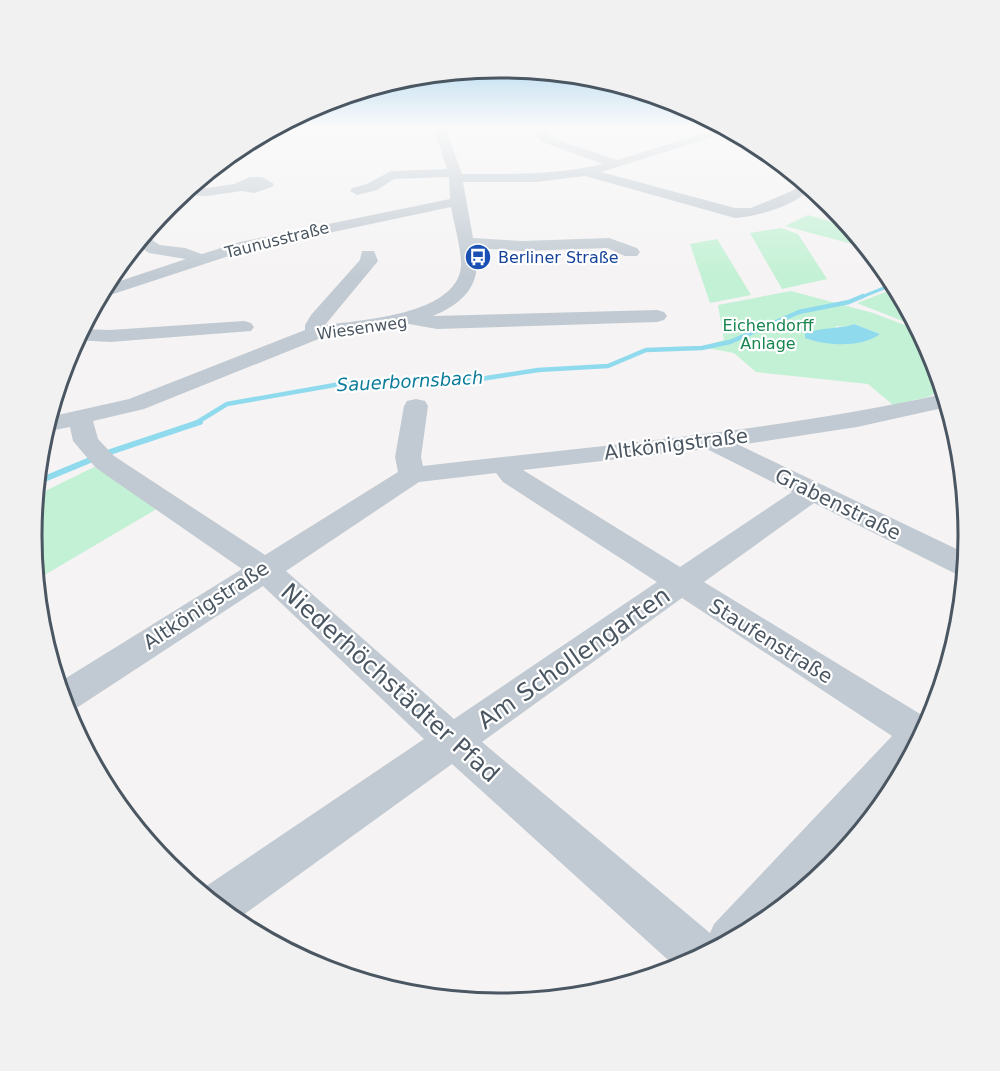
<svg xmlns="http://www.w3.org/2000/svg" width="1000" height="1071" font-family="'DejaVu Sans',sans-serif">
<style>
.green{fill:#c3f1d5;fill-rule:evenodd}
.water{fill:#90daee}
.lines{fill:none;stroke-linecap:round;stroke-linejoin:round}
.stream-far2{stroke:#90daee;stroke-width:3}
.stream-far1{stroke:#90daee;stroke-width:4.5}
.stream{stroke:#90daee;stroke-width:6}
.minor{fill:#c1cad2;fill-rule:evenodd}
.labels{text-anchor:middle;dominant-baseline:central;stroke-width:4.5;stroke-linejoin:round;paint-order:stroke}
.far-street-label{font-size:16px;fill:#4a5661;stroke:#fff}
.far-transit-label{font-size:16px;fill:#164399;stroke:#fff;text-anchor:start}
.far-park-label{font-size:16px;fill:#17864f;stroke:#fff}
.far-water-label{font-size:18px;font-style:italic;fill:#0c7c9b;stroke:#fff}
.street-label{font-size:20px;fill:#4a5661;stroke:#fff}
.near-street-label{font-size:24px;fill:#4a5661;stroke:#fff}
.rim{fill:none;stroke:#4a5661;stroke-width:3}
</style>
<rect width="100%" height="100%" fill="#f5f3f3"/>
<g class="green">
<path d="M808,215L850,227L867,248L785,226Z"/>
<path d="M781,228L798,234L827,279L782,289L750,233Z"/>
<path d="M717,239L751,295L710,303L690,244Z"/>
<path d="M896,288L913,319L905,322L857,303Z"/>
<path d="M791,291L873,313L907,326L915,323L933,357L943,390L928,397L893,405L868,384L756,372L734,353L701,347L724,340L718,305ZM854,324L880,334L833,344L836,326L848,327Z"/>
<path d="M94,467L160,507L36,580L32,535L35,496Z"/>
</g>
<path class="water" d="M854,324L880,334C861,348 826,346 805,338V333C818,328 847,328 854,324Z"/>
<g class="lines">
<path class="stream-far2" d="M859,298L894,284"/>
<path class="stream-far1" d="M196,423L227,404L346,383L439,378L474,380L538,370L608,366L646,350L702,348L730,342L799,312L849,302L863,296"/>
<g class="stream">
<path d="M104,454L200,422"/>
<path d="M37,482L95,458"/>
</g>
<g class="minor">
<path d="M437,126H449L448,135L462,174C510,174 557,175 603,164L542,142L535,131L541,128L545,129L550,137L617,160L724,127L732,131L601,172L735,208H751L794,190L798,184L803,183L810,187C798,206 757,216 735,218L585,176L537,182H463L473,238L522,241L609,238L637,248L640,252L637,256H625L607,248L522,251L475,248C483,284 464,303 433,316L657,310L664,312L667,316L664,320L657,322L437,329L409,324L321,338L144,409L93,421L98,439L114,456L265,555L398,472L395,457L404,406L407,401L416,399L425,401L428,406L421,457L423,466C595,446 769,432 939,395L945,396L950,412L938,409L857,427L739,445L967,554L964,576L954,573L814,503L704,582L930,720L890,794L818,878L760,925L678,969L452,764L235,921L199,891L424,739L263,586L75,709L66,712L58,683L242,569L96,468L73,441L70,427L44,432L49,417L129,399L305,330V325L311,315L360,260L362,251H374L378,261L325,325C361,320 456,315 461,267C462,251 454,224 451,207L244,251L98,299L105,286L186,259L149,253L136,244L144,235L160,245L185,248L202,254L240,242L450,199L449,177L394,179L377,190L357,195L350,191L352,188L367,184L391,171L447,169L436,135ZM707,449L792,492L680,567L523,470ZM496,473L503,482L657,582L454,719L286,571L419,482ZM682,598L892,736L714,924L710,933L482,742Z"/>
<path d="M251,140L263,141L265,144L259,148L241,145Z"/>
<path d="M262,177L274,184L272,187L254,193L242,191L207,196L180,195L189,188H207L234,184L250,177Z"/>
<path d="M244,321L251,323L254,327L251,331L110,342L76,340L82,329L110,330Z"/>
</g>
</g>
<linearGradient id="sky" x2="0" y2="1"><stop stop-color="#85c3ea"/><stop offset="0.46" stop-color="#fafafa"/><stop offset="1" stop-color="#fafafa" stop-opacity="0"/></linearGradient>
<rect width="1000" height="276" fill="url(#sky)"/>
<defs>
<symbol id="bus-disc" viewBox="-11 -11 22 22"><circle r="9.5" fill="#1a4fb4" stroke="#fff"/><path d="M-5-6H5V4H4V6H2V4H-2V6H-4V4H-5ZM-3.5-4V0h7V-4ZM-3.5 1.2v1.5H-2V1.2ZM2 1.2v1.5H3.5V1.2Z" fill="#fff"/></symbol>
</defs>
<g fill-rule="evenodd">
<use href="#bus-disc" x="463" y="242" width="30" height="30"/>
</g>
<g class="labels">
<g class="far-street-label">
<text transform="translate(277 240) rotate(-14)">Taunusstraße</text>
<text transform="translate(362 328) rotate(-8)">Wiesenweg</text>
</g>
<g class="far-transit-label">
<text x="498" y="257">Berliner Straße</text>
</g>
<g class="far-park-label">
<text x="768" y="325">Eichendorff<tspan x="768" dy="18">Anlage</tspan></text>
</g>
<g class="far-water-label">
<text transform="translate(410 381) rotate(-3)">Sauerbornsbach</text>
</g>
<g class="street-label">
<text transform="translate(676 444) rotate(-7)">Altkönigstraße</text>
<text transform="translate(838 504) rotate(26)">Grabenstraße</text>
<text transform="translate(206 605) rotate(-33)">Altkönigstraße</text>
<text transform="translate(771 641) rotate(32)">Staufenstraße</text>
</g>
<g class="near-street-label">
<text transform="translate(574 658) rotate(-35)">Am Schollengarten</text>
<text transform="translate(390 683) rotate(42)">Niederhöchstädter Pfad</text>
</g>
</g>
<path d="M0 0H1000V1071H0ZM499 78H501A457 457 0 0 1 958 535V536A457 457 0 0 1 501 993H499A457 457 0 0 1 42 536V535A457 457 0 0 1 499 78Z" fill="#f1f1f2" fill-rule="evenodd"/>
<path class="rim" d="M499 78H501A457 457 0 0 1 958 535V536A457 457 0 0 1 501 993H499A457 457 0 0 1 42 536V535A457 457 0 0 1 499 78Z"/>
</svg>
